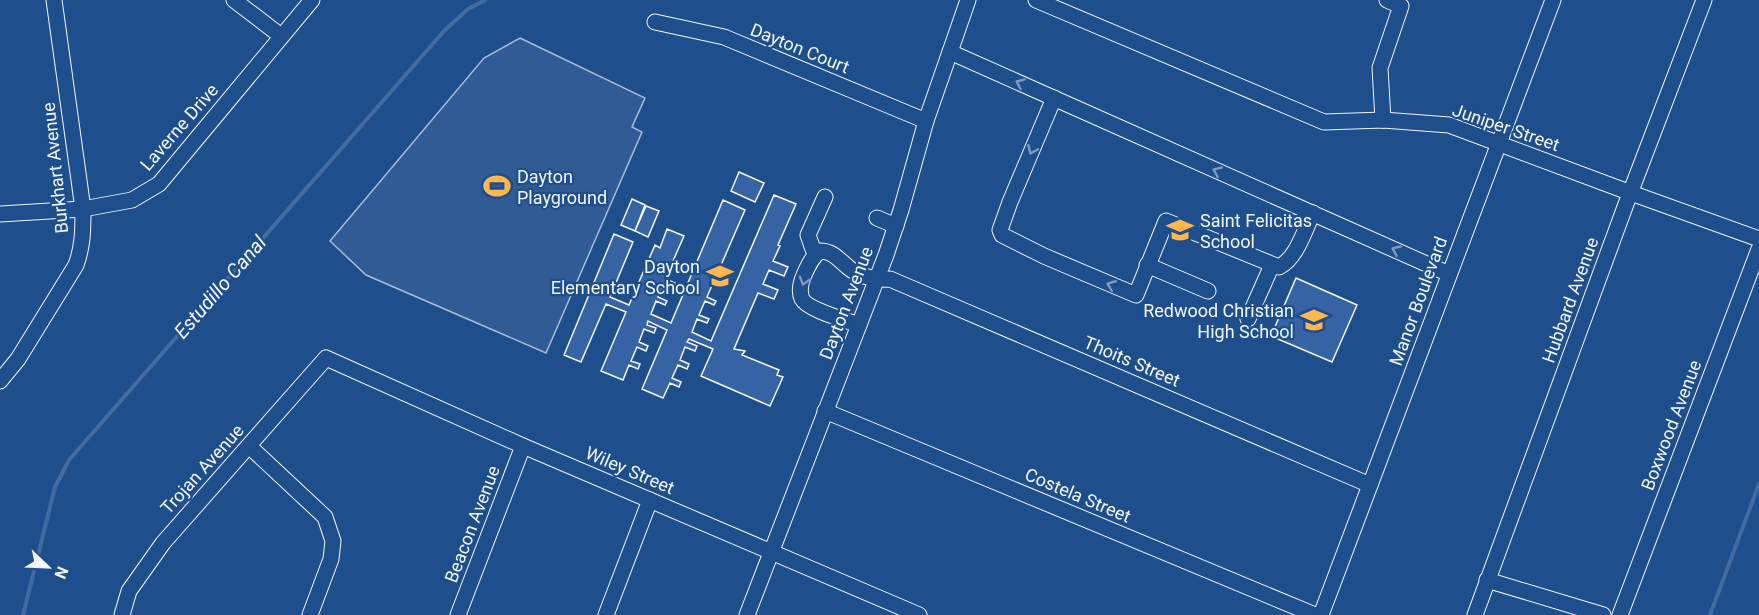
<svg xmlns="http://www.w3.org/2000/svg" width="1759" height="615" font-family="Roboto,sans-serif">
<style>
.built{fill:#305b95;stroke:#a8bbd7;stroke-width:1.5}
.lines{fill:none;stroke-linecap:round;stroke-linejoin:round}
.stream{stroke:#446ba0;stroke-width:4}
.building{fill:#3563a3;stroke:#f2f6ff;stroke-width:1.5}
.minor-casing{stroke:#f2f6ff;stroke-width:17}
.minor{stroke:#1f4e8c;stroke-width:15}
.oneway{stroke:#7e9ac0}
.labels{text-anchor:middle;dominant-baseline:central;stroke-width:4.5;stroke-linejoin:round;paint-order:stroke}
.street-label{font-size:18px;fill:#f2f6ff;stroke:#1f4e8c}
.poi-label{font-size:18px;fill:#f2f6ff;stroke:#1f4e8c;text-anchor:start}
.water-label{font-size:20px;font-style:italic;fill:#f2f6ff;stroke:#1f4e8c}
</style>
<rect width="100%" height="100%" fill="#1f4e8c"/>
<path class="built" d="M520,38L645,98L632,127L642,132L546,353L366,275L330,241L484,58Z"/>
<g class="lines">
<g class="stream">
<path d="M23,615L55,487L69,460L444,31L468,9L485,0"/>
<path d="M1710,615L1759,484"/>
</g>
</g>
<g class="building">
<path d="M739,172L764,183L755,202L731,191Z"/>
<path d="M774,195L796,204L778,245L780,246L773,261L788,267L784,276L769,270L763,284L778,290L774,299L758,293L734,349L745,351L742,355L779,370L777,375L783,377L770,406L701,376L713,349L689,339L687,342L697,346L695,351L685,347L680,360L689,364L687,369L678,365L672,378L681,382L679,387L670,383L663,398L642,389L667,330L648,321L647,325L656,328L654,333L644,329L639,342L648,346L646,351L637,347L631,361L640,364L638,369L629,365L623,380L601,371L626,312L606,304L581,362L564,355L614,234L633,242L610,297L629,305L655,245L660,248L667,229L684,236L673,261L683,265L681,270L671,265L666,279L675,283L673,287L664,283L658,297L667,301L665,305L656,301L651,314L671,323L723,200L745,210L715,279L724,282L722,287L713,283L707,297L716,301L714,305L705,301L699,315L709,319L707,323L697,319L692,332L711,341Z"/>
<path d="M632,199L645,205L635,231L621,225Z"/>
<path d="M646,206L659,211L648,237L635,231Z"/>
<path d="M1296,278L1357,305L1332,362L1271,336Z"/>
</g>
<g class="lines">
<defs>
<g id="minor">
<path d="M234,0L281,36"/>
<path d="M1036,0L1324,122L1383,120L1449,125L1631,193L1759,239"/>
<path d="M655,22L724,37L926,121"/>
<path d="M950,52L1449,274"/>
<path d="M1054,98L1010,202L1000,230L1002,235L1044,256L1136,295L1166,221L1279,267C1297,258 1304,231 1313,213"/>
<path d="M1383,120L1380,68L1401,6L1387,0"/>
<path d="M0,214L83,209L132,200L159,184L312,0"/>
<path d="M877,218L896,226"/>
<path d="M815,255L808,235L825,197"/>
<path d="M1147,265L1208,291"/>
<path d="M1248,319L1272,265"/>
<path d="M859,325C846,320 808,310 802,299C799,292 801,282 804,275C808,266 812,257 820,251C833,251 839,260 849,268C860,277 877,280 890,279L1370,485"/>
<path d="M0,381L18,359L76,265C83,246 83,229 83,209L54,0"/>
<path d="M825,411L1315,615"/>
<path d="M249,446L325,517L333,541L331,559L310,615"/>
<path d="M1487,580L1603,615"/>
<path d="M122,615L129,591L163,543L326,358L523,446L919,615"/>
<path d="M458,615L523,446"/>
<path d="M606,615L650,500"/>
<path d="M747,615L886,255L901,210L926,121L968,0"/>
<path d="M1321,615L1553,0"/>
<path d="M1475,615L1626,204L1704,0"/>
<path d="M1620,615L1759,249"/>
</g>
</defs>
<use href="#minor" class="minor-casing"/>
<use href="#minor" class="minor"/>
</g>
<defs><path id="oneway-chevron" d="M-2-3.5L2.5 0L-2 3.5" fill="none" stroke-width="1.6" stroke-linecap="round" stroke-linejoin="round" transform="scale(1.5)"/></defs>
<g class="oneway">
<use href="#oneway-chevron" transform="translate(1020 83) rotate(-156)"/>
<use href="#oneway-chevron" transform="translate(1032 150) rotate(113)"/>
<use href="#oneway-chevron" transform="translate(1217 171) rotate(-156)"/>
<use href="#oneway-chevron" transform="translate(1396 250) rotate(-156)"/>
<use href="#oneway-chevron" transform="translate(804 281) rotate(106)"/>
<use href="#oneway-chevron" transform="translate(1111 285) rotate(-158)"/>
</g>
<defs>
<symbol id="stadium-bare" viewBox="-9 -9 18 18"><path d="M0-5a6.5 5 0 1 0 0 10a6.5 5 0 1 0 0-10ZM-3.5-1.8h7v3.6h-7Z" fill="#ffb74d" stroke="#1f4e8c" stroke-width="2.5" paint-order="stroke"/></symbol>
<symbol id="school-bare" viewBox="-9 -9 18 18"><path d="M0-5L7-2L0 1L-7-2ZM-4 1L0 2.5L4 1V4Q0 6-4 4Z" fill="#ffb74d" stroke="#1f4e8c" stroke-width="2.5" paint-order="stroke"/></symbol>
</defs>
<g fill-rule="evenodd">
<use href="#stadium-bare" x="478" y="167" width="38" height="38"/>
<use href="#school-bare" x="1161" y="211" width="38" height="38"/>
<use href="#school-bare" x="701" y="257" width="38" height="38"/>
<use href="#school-bare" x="1295" y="301" width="38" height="38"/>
</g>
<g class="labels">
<g class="street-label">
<text transform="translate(800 48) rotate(22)">Dayton Court</text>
<text transform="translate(179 127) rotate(-49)">Laverne Drive</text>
<text transform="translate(1506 127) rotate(19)">Juniper Street</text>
<text transform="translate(55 168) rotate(-96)">Burkhart Avenue</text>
<text transform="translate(1570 300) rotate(-70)">Hubbard Avenue</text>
<text transform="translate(1418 301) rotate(-70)">Manor Boulevard</text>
<text transform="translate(846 303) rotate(-69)">Dayton Avenue</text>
<text transform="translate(1132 361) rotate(23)">Thoits Street</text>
<text transform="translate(1671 425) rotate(-69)">Boxwood Avenue</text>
<text transform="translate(202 469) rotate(-48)">Trojan Avenue</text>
<text transform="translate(630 470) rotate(23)">Wiley Street</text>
<text transform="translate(1078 495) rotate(23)">Costela Street</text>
<text transform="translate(472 524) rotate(-69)">Beacon Avenue</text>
</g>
<g class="poi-label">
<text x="517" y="176">Dayton<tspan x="517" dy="21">Playground</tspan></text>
<text x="1200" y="220">Saint Felicitas<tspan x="1200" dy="21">School</tspan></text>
<text x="700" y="266" text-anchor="end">Dayton<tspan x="700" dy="21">Elementary School</tspan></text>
<text x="1294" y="310" text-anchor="end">Redwood Christian<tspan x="1294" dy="21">High School</tspan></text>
</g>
<g class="water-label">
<text transform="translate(220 287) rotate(-49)">Estudillo Canal</text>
</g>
</g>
<g transform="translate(48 567) rotate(113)" stroke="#1f4e8c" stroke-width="4.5" paint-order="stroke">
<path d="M0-4.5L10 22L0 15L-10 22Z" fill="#f2f6ff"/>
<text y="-9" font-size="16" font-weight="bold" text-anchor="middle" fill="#f2f6ff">N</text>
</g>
</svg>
